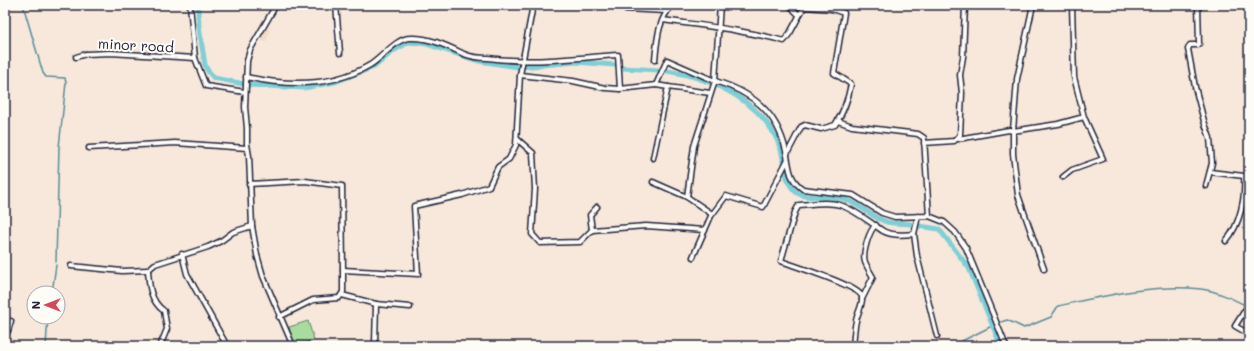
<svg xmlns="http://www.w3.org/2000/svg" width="1254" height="351" font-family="Mali,sans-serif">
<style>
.built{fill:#f3dac8}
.green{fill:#a8db9d;stroke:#657e6c}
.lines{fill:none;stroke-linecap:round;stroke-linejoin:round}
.stream{stroke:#598a98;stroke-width:1.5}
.canal{stroke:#7ecfd6;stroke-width:5}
.minor-casing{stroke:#22223b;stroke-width:7}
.minor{stroke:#fdfcf7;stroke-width:4}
.labels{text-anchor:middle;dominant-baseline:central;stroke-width:4;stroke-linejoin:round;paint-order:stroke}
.street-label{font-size:14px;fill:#22223b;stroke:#fdfcf7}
</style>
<rect width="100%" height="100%" fill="#f7e8db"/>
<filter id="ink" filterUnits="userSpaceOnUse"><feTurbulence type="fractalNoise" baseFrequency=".025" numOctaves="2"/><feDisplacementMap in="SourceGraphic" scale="8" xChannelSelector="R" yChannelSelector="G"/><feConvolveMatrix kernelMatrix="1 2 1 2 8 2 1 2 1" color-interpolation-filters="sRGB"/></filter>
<g filter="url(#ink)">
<path class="built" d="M266,29L270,30L266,42L260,39Z"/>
<path class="green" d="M308,321L314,340L295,346L289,327Z"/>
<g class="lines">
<g class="stream">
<path d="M23,5L43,73L46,77L65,78L66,83L59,147L56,262"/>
<path d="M52,293L56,265"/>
<path d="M1001,322L1007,320L1024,328L1051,317L1058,306C1105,296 1152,284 1201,289C1217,291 1233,299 1247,306"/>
<path d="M46,346L48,317"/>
<path d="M952,346L990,327"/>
</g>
<g class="canal">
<path d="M198,5L199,27L205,65L208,71L214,78L249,85L304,88L335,82L374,67L393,51L409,42L427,44L479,61L519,67L576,62L615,65"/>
<path d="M623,68L658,70"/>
<path d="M667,71C712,78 766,102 781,150C785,163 784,182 796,192C806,200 831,195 844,199C859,203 872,218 887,222C895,224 904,223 911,224"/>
<path d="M919,226L939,229L969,268L1001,346"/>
</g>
<defs>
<g id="minor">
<path d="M190,5L195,58L206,86L245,92"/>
<path d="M276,5L250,50L247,61L245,107L247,128V144L249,156L252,226L257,255L263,276L293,346"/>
<path d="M336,5L340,53"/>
<path d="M720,5L715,81C752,92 777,112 786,151C790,167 788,179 803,189L853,195L882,213L895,217L929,216L944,222L955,232L966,248L1006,346"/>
<path d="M789,5L799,15"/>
<path d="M1033,5L1017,79L1013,131L1058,124L1084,117"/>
<path d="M1198,5L1199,44L1198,45H1190L1188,49L1195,87L1204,121L1210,138L1212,163L1206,186"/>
<path d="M625,9L666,11"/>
<path d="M663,20C704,26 744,30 784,41L790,33L804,7L832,9"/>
<path d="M76,57L86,54L110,53L195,58"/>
<path d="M655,60C657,41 658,18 673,5"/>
<path d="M520,75L573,81L605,88L620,89"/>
<path d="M246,77C287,86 333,87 370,65C381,59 396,38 410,38C429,37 447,46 464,54C471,57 481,58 488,58C531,64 575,58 618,55L620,89L656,85L667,60L715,81L694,146L687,197"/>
<path d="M668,87L710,93"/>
<path d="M838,121L852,126L918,134L924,138L929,216"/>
<path d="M517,139L533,153L535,189L532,234L540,243L580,242L592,230"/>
<path d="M958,139L1009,130L1013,131V154L1018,195L1044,269"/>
<path d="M924,143L954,141L960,135L962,93L960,75L963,57L965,5"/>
<path d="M89,148L175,143L247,148"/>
<path d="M787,154L801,127L805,125L821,129L835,125C844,112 848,100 851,84L834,73L844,13L832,9V5"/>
<path d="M653,158L668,87L656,85"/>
<path d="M1210,172L1244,176C1246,197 1240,225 1226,241"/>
<path d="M1063,177L1072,170L1103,159L1084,117L1074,77L1072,5"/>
<path d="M653,182L687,197L712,214"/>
<path d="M249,184L305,181L342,186L343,270"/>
<path d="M597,207L590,215L592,230L646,226L705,230"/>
<path d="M918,216L914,234L917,256L937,336"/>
<path d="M182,254L187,274L227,346"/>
<path d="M693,257L711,216L726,196L763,207L787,161"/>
<path d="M71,266L122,271L148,270"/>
<path d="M342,295L376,304"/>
<path d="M862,299L873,277C870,272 867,267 865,262C862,254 869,230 876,225"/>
<path d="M1249,304L1235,326L1249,334"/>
<path d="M279,317L313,300L339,298L343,292V270L418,274L414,206L462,195L489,186L498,167L509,159L516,145L520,75L533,5"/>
<path d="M5,331H8L11,321"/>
<path d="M375,344L376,304L410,307"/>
<path d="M160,346L167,329L164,311C150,301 149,285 148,270L155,264L208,247L221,241L233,232L252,226"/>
<path d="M853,346C854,338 854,329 856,321C857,314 863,305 862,297C860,286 794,266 781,261L795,212L799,205C812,204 828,201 840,205C856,210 869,222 883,231C892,236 904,235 914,234"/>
</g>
</defs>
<use href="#minor" class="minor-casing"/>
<use href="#minor" class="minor"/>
</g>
</g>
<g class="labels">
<g class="street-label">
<text transform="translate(136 45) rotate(3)">minor road</text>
</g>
</g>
<rect width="1254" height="351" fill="none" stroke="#fdfcf7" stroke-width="20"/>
<rect x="10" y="10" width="1234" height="331" fill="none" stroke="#22223b" stroke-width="1.5" filter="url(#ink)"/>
<g transform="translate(46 305) rotate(270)"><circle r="19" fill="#fdfcf7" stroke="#a5a5ac"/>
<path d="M0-3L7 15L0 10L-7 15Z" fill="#d1495b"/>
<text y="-6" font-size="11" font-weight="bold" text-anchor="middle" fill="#22223b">N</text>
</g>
</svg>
